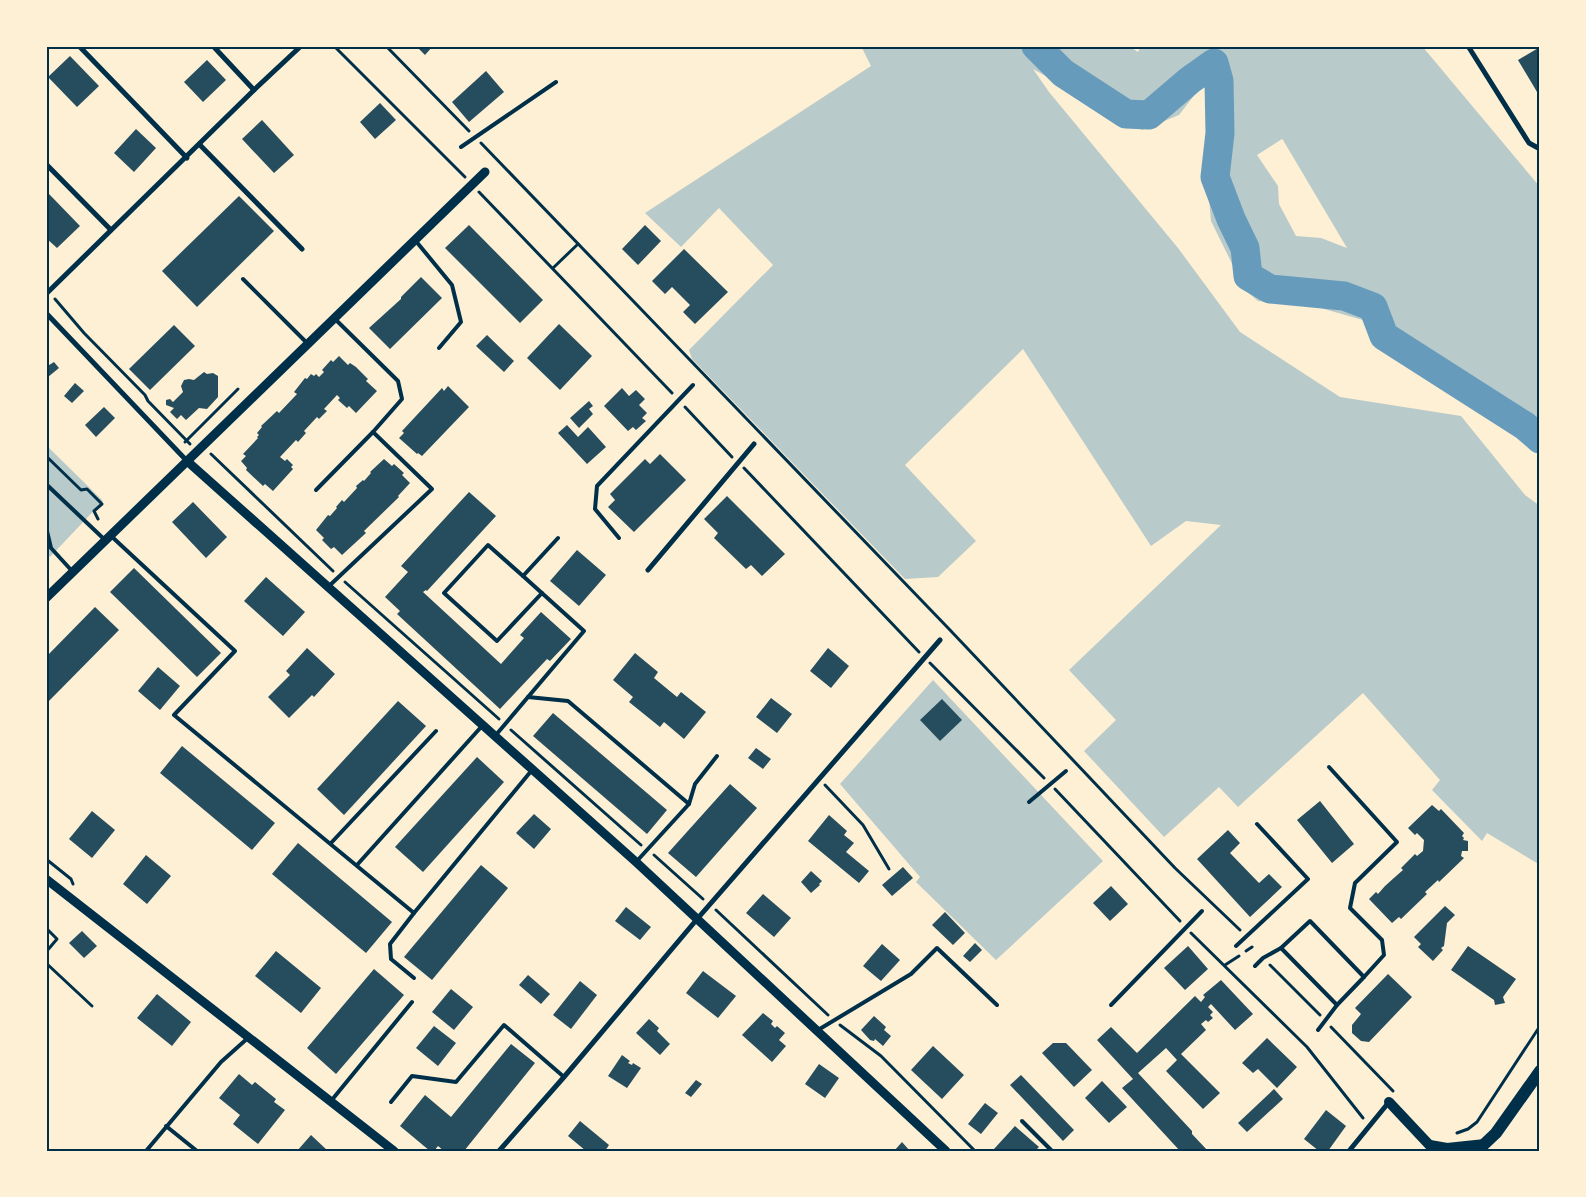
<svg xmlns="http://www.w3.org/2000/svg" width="1586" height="1197" font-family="'Roboto Condensed',sans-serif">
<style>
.green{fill:#b9caca;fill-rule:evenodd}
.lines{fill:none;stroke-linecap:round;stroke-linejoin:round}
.river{stroke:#669bbc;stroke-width:29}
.building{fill:#264d5e}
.path{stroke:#003049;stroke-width:3}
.service{stroke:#003049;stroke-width:4}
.minor{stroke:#003049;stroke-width:5}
.tertiary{stroke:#003049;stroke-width:9}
.secondary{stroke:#003049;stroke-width:10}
.primary{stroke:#003049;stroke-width:12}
.neatline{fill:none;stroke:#003049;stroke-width:2}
</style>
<rect width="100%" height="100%" fill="#fdf0d5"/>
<g class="green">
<path d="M861,46H1129L1138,52L1141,46H1422L1540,187V448L1501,416L1482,411L1434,383L1383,341L1377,324L1317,307L1258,301L1245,290L1211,221L1208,186L1221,91L1210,75L1179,115L1142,130L1033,69L1049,92L1178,248L1240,332L1340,397L1461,416L1525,495L1540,506V865L1487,833L1482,841L1432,790L1440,780L1363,693L1238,807L1219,787L1164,837L1084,751L1116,720L1069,670L1221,525L1186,521L1151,546L1023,349L905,465L976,541L938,577L905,579L692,359L689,350L773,265L719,208L681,247L645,213L871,66ZM1282,139L1283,140L1347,248L1321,238L1296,236L1279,204L1278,186L1257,155Z"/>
<path d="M46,445L103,501L50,557L46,552Z"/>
<path d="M933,680L1103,861L996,960L916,882L920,877L840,784Z"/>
</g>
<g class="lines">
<path class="river" d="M1036,46L1063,73L1126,114L1149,115L1190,80L1214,63L1219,81L1220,133L1215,177L1231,219L1245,248L1248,276L1270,289L1344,296L1373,307L1384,336L1525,426L1540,439"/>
</g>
<g class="building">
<path d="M416,46H433L425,55Z"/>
<path d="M1540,47V97L1518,60Z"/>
<path d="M70,56L99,86L77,107L48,77Z"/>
<path d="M207,60L226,80L203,102L184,82Z"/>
<path d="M486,71L504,92L469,122L452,102Z"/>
<path d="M380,103L396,120L375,139L360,122Z"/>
<path d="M262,120L294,155L274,173L242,139Z"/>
<path d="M136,129L156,148L134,172L114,153Z"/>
<path d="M49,194L80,226L57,248L46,238V197Z"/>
<path d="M239,196L274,231L197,307L162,271Z"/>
<path d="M469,225L543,300L520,323L445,248Z"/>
<path d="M645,225L661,241L638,265L622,249Z"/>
<path d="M684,249L728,292L695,324L683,312L690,305L672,287L665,294L652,281Z"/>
<path d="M421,277L442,298L390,349L369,328L401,299V297Z"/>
<path d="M559,324L592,356L560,390L527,358Z"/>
<path d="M174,325L195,346L150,390L129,369Z"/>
<path d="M487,335L514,361L504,372L476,346Z"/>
<path d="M339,356L348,365L350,363L356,367L368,379L366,381L377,391L356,413L349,406L347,408L338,400L340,398L337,395L324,409L327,411L319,419L317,417L304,431L306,433L298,442L296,440L280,457L285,461L287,459L293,465L291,467L293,469L273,491L265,484L263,486L246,470L247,468L241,461L246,456L243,454L258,438L257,437L259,435L257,433L262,427L261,426L277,411L279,413L297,394L294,392L305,378L307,379L311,374L314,376L316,374L319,377L324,372L322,370L331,360L333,362Z"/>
<path d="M54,362L59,368L48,377L46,374V367Z"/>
<path d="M204,372L207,374L213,373L218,376V397L207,409L199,408L186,420L181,415L177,419L170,412L174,408L166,405V400L170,399L173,402L183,392L181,386L184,380L189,379L194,380Z"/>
<path d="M75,383L84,391L72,403L64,396Z"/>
<path d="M448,386L469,407L422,456L418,453L417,454L399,438L404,433L402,431L442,388L444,391Z"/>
<path d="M622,388L629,396L636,390L645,399L639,405L647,413L642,418L646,421L636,430L633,427L628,431L604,406Z"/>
<path d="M589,401L593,406L589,409L593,414L579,428L570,418Z"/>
<path d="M104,407L115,418L96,437L85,425Z"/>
<path d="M567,425L578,437L588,427L606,447L587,464L558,433Z"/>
<path d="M660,454L686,480L634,532L608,507L615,500L610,494L645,459L650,464Z"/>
<path d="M384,459L392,466L394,464L404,473L402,475L410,483L398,496L399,497L364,531L366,533L342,555L334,547L331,549L322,540L324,538L316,530L328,515L330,516L337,508L336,507L342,500L344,502L357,488L356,486L363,480L364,481L371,473L370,472Z"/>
<path d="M469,492L496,516L427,591L426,590L423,592L501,664L524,638L520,635L541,612L571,639L550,661L547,659L500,709L397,614L400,611L385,597L408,572L401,566Z"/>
<path d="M727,496L785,554L762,576L751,565L746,569L714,538L718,533L704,519Z"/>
<path d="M193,502L227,537L206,558L172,522Z"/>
<path d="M577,550L606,575L579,606L550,581Z"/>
<path d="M134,568L221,653L197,677L110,592Z"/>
<path d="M266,577L305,612L283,636L244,601Z"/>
<path d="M95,607L119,630L46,704V657Z"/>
<path d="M307,648L335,674L314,697L312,695L289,718L268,697L290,675L286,671Z"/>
<path d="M828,648L849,666L831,688L810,671Z"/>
<path d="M635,653L658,672L654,678L677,697L681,692L706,712L684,739L664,722L660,727L629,702L633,697L613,680Z"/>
<path d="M158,667L180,686L160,710L138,691Z"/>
<path d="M771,698L792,714L777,733L756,717Z"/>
<path d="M942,699L962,720L940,741L920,720Z"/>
<path d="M398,701L426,726L344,815L317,789Z"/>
<path d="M553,713L667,810L647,834L533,736Z"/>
<path d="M182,746L275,823L252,850L160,773Z"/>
<path d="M756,748L771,759L763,769L748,758Z"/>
<path d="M477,757L504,782L423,872L395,847Z"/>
<path d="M730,784L757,808L696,877L668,853Z"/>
<path d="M1320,801L1354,844L1332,863L1297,820Z"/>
<path d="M1432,805L1439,811L1441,809L1464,833L1462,836L1464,838L1463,840L1468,841V851H1462L1461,856L1464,858L1439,882L1438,880L1425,892L1427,894L1401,919L1399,917L1392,923L1369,899L1376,892L1378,894L1385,886L1395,877L1403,870L1401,868L1415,854L1417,856L1423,851L1424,840L1417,833L1415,835L1408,828Z"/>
<path d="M92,811L115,830L92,858L69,839Z"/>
<path d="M534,814L551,829L534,849L516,833Z"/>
<path d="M829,815L847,831L844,835L854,843L846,852L869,871L859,883L808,841Z"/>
<path d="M1228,830L1240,843L1230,853L1259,883L1269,874L1282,887L1250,917L1197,859Z"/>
<path d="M298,843L392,922L366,953L272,874Z"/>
<path d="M146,855L171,876L147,904L123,884Z"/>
<path d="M481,865L508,888L432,980L404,957Z"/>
<path d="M903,867L913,878L892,896L882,885Z"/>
<path d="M811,871L822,881L819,884L820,885L811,893L801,882Z"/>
<path d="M1111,886L1128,904L1110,921L1093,903Z"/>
<path d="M763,894L791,918L774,937L746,913Z"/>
<path d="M1445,906L1455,915L1447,923L1444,946L1441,948L1443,950L1433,961L1418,947L1421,944L1414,937Z"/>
<path d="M626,907L651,927L640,940L615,921Z"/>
<path d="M945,912L965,933L953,945L932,925Z"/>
<path d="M82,931L97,946L84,958L69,943Z"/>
<path d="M975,943L982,950L970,962L963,956Z"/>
<path d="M882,944L900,960L881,981L863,966Z"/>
<path d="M1188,946L1208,969L1185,990L1164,968Z"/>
<path d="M1468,946L1516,979L1503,997L1505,1003L1495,1005L1494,1000L1451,970Z"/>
<path d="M276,951L321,988L301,1013L255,976Z"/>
<path d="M374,969L404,995L336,1074L307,1048Z"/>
<path d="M703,971L736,996L718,1018L686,993Z"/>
<path d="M1388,974L1412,997L1369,1042L1361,1041L1352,1033V1025L1361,1014L1355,1008Z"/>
<path d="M528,975L550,994L541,1004L519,985Z"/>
<path d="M1221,980L1253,1014L1235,1030L1211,1004L1208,1007L1213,1012L1210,1015L1213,1018L1208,1022L1206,1020L1201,1024L1206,1030L1181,1054L1220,1093L1203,1109L1166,1071L1177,1060L1166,1048L1138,1073L1192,1131V1134L1208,1151H1180L1122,1088L1133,1079L1097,1040L1111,1027L1137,1053L1195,996L1201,1002L1205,997L1203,995Z"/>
<path d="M580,981L597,995L571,1029L553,1015Z"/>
<path d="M451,989L473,1007L454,1030L432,1012Z"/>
<path d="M157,994L191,1022L172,1046L137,1018Z"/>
<path d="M763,1013L773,1021L771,1024L775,1028L777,1026L785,1033L779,1040L786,1046L772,1062L742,1035Z"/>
<path d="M874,1016L886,1027L884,1030L891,1036L883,1046L875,1039L874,1041L870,1040L861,1030Z"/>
<path d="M649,1019L659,1028L657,1031L670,1044L660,1055L636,1033Z"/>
<path d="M434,1026L456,1043L438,1066L416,1048Z"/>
<path d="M1267,1038L1297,1067L1277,1088L1258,1069L1253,1073L1242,1063Z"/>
<path d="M1053,1043H1066L1092,1070L1074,1087L1042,1053Z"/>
<path d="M511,1044L535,1063L464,1151H444L438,1146L434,1151H430L400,1126L425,1095L451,1117Z"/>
<path d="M933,1046L964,1075L942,1099L911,1070Z"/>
<path d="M622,1055L630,1061L628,1063L632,1065L633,1063L641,1068L627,1088L608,1076Z"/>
<path d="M819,1064L839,1078L825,1098L805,1084Z"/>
<path d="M239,1074L252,1085L255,1082L276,1099L274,1102L285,1110L258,1144L233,1124L240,1115L219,1098Z"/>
<path d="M1021,1075L1074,1130L1063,1141L1010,1085Z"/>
<path d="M696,1080L702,1084L691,1097L685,1093Z"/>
<path d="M1102,1081L1127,1107L1109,1123L1085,1098Z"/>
<path d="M1274,1089L1283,1099L1247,1132L1238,1123Z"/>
<path d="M985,1103L998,1113L981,1134L968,1124Z"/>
<path d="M1326,1110L1346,1126L1328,1151H1319L1304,1139Z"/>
<path d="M580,1121L609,1145L605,1151H586L568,1136Z"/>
<path d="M1015,1126L1039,1147L1035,1151H996L994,1149Z"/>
<path d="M311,1135L328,1151H297Z"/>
<path d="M902,1142L910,1151H894Z"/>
</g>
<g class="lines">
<g class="path">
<path d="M334,46L465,177"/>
<path d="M386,46L469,131"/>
<path d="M481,143L950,630L1175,868L1240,930"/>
<path d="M479,192L672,393"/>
<path d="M553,268L578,244"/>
<path d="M55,299L84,333L145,395L148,401L190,444"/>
<path d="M685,407L732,457"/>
<path d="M185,442L238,389"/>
<path d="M211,454L333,571"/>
<path d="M46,456L81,490L87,489L102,504L94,511L98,519"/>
<path d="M744,468L919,652"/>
<path d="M345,582L499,719"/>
<path d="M930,663L1044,778"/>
<path d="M511,730L641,845"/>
<path d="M825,785L863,825L889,869"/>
<path d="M1055,789L1180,921"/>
<path d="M654,855L703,899"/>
<path d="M46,859L71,879L73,884"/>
<path d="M716,910L828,1015"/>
<path d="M46,928L57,939L46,952"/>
<path d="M1191,933L1307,1047L1363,1118"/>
<path d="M1246,951L1252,947"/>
<path d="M46,963L92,1006"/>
<path d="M1225,965L1239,956"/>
<path d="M1270,965L1320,1015"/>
<path d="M840,1025L881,1056L975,1151"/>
<path d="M1331,1027L1393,1091"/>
<path d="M1457,1133L1468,1129L1477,1122L1540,1026"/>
</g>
<g class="service">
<path d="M461,147L556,82"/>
<path d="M415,240L452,285L461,322L439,348"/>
<path d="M243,279L307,343"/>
<path d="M46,484L105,540"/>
<path d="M316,490L373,432L402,399L398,381L335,319"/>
<path d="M46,527L51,548L72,571"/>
<path d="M110,535L235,651L174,715L414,913L532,770"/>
<path d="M619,538L595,509L597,486L693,385"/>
<path d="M523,576L488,545L444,593L497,641L542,593"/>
<path d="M328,587L432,489L373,432"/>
<path d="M528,697L568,701L689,804L636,862"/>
<path d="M495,736L584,631L523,576L558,538"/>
<path d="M1329,767L1397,842L1355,883L1350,908L1382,940L1384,955L1364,977"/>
<path d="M1029,802L1066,771"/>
<path d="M689,804L695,784L717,756"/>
<path d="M331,843L436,731"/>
<path d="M357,865L482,726"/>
<path d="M414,913L390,944L391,959L414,978"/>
<path d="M1236,946L1308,879L1257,824"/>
<path d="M1281,948L1337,1005"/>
<path d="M1255,966L1263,958L1281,948L1310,921L1364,977L1337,1005L1318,1030"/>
<path d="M1111,1005L1202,911"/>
<path d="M818,1030L911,974L937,948L997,1005"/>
<path d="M331,1101L412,1002"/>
<path d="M391,1102L412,1076L456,1082L504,1025L564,1077"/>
<path d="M1022,1121L1052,1151"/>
<path d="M166,1126L197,1151"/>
<path d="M146,1151L221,1062L249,1037"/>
</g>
<g class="minor">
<path d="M79,46L187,158"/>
<path d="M213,46L254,90"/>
<path d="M1468,46L1529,143L1540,149"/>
<path d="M200,145L302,249"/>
<path d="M46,164L111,230"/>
<path d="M46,294L254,90L301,46"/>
<path d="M46,313L187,461"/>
<path d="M648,570L754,444"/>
<path d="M499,1151L564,1077L698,918L940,640"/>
<path d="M1349,1151L1389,1102"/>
</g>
<g class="tertiary">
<path d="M187,461L636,862L946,1151"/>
<path d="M46,598L485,172"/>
<path d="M46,879L394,1151"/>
</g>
<g class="secondary">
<path d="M1389,1102L1435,1151"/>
<path d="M1430,1145L1447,1148L1485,1144"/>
</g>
<path class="primary" d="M1477,1151L1496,1133L1540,1071"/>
</g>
<rect width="1586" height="1197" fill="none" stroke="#fdf0d5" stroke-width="95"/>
<rect x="48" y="48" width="1490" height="1102" class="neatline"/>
</svg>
